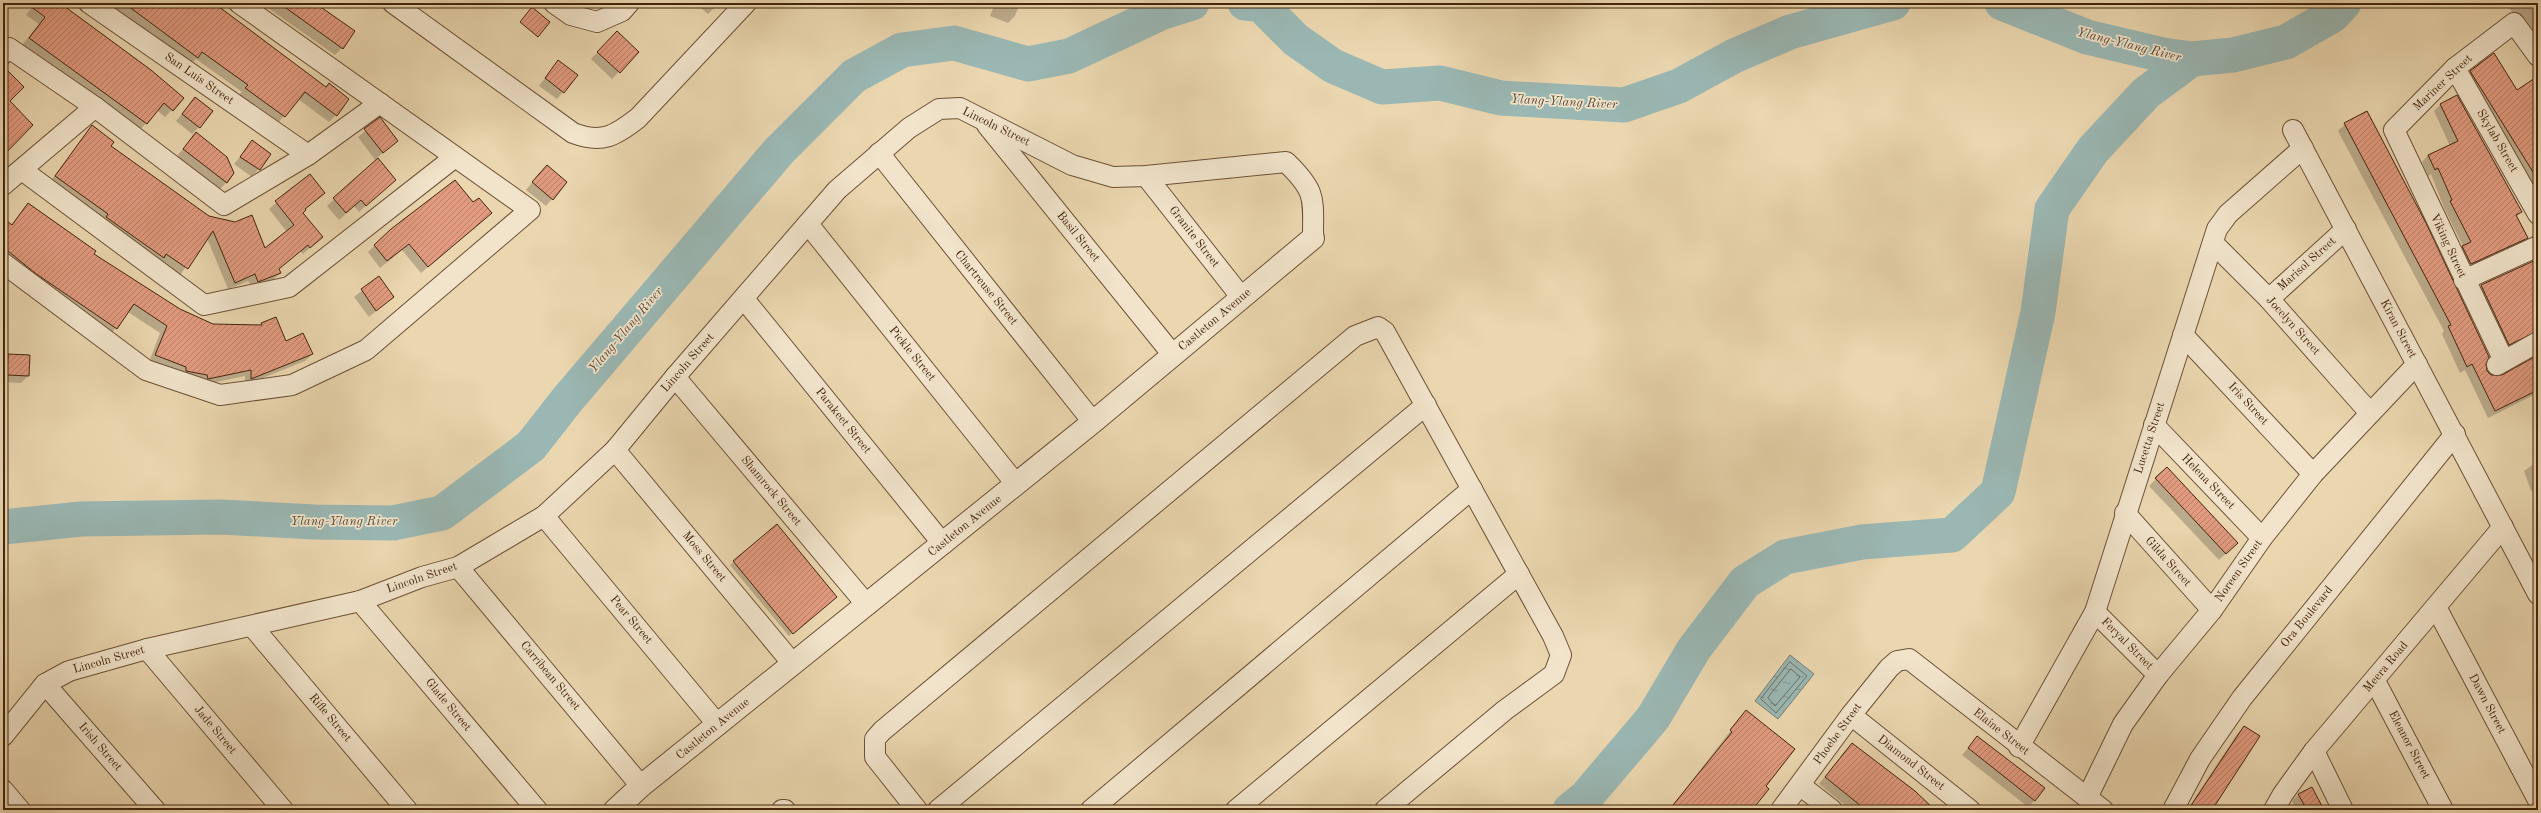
<svg xmlns="http://www.w3.org/2000/svg" width="2541" height="813" font-family="'Old Standard TT',serif">
<style>
.water{fill:url(#water-ripples);stroke:#777c71}
.shadow{fill:#0003}
.lines{fill:none;stroke-linecap:round;stroke-linejoin:round}
.shore{stroke:#6e6e60;stroke-width:1}
.river{stroke:#9ab7b3;stroke-width:35}
.building{fill:url(#building-hatch);stroke:#43240d}
.minor-casing{stroke:#6d5036;stroke-width:22}
.tertiary-casing{stroke:#6d5036;stroke-width:24}
.minor{stroke:#f1e4cb;stroke-width:20}
.tertiary{stroke:#f1e4cb;stroke-width:22}
.labels{text-anchor:middle;dominant-baseline:central;stroke-width:3.5;stroke-linejoin:round;paint-order:stroke}
.street-label{font-size:12px;fill:#43240d;stroke:#f1e4cb}
.water-label{font-size:13px;font-style:italic;fill:#594936;stroke:#f1e4cb}
</style>
<defs>
<pattern id="water-ripples" width="26" height="14" patternUnits="userSpaceOnUse"><rect width="26" height="14" fill="#9ab7b3"/><path d="M2 4q2-2 4 0t4 0M15 11q2-2 4 0t4 0" fill="none" stroke="#7f9590"/></pattern>
<pattern id="building-hatch" width="6" height="6" patternUnits="userSpaceOnUse"><rect width="6" height="6" fill="#e29b80"/><path d="M-1 1l2-2M0 6l6-6M5 7l2-2" fill="none" stroke="#b97e67"/></pattern>
</defs>
<rect width="100%" height="100%" fill="#ead6af"/>
<filter id="stains"><feTurbulence type="fractalNoise" baseFrequency=".005" numOctaves="4"/><feColorMatrix values="0 0 0 0 .2 0 0 0 0 .09 0 0 0 0 .02 0 0 0 .5 -.17"/></filter>
<radialGradient id="worn" r=".72"><stop offset=".6" stop-color="#630" stop-opacity="0"/><stop offset="1" stop-color="#630" stop-opacity=".3"/></radialGradient>
<path class="water" d="M1790,655L1814,674L1778,719L1755,701Z"/>
<g class="shadow">
<path d="M35,3H59L182,98L165,117L157,110L140,130L22,45L39,24L26,15Z"/>
<path d="M107,3H212L326,88L336,115L329,122L298,99L278,123L239,95L242,92L196,59L191,64Z"/>
<path d="M261,3H315L342,48L335,55Z"/>
<path d="M695,3H719L708,14Z"/>
<path d="M995,3H1020L1015,16L1008,23L990,16Z"/>
<path d="M2509,3H2538V48L2507,5Z"/>
<path d="M610,39L638,52L612,79L591,59Z"/>
<path d="M558,61L563,92L557,99L539,86Z"/>
<path d="M2471,72L2517,91L2538,77V197L2464,79Z"/>
<path d="M195,98L199,127L192,134L176,121Z"/>
<path d="M2440,105L2521,212L2516,217L2526,238L2520,245L2464,270L2456,254L2463,246L2444,208L2431,174L2428,176L2422,162L2428,155L2450,146L2434,111Z"/>
<path d="M380,119L397,141L377,158L394,180L359,212L354,206L339,220L327,206L376,161L358,137Z"/>
<path d="M2345,124L2485,364L2486,371L2496,378L2538,356V393L2488,418L2465,370L2460,373L2442,334L2444,331L2338,131Z"/>
<path d="M92,126L110,146L209,217L265,249L287,232L269,209L309,175L323,193L302,213L322,237L303,254L300,251L278,269L280,273L273,280L253,288L248,281L228,289L207,238L180,275L49,183Z"/>
<path d="M196,134L227,182L220,189L177,156Z"/>
<path d="M252,142L270,154L252,177L234,164Z"/>
<path d="M540,173L552,199L546,206L526,190Z"/>
<path d="M473,203L491,213L421,273L402,250L380,268L368,252L391,230Z"/>
<path d="M28,204L92,255L179,309L213,325L260,326L276,318L285,342L312,354L305,361L245,385V376L202,385L149,362L160,333L128,312L110,335L3,259V229L11,225Z"/>
<path d="M2538,260V340L2502,351L2474,293L2481,286Z"/>
<path d="M379,277L393,297L369,317L354,297Z"/>
<path d="M9,355L29,356L28,376L21,383L3,382V361Z"/>
<path d="M2538,461V489L2531,491L2524,471Z"/>
<path d="M2167,468L2237,543L2219,560L2149,486Z"/>
<path d="M734,562L833,600L789,636L730,565Z"/>
<path d="M1746,711L1765,786L1751,810H1669Z"/>
<path d="M2244,727L2211,810H2187L2237,734Z"/>
<path d="M1977,738L2035,800L2028,807L1962,755Z"/>
<path d="M1845,751L1934,810H1851L1819,784Z"/>
<path d="M2299,794L2323,810H2296L2292,801Z"/>
</g>
<g class="lines">
<g class="shore">
<path d="M1790,662L1807,676L1776,713L1761,699Z"/>
<path d="M1791,669L1800,677L1775,706L1768,698Z"/>
</g>
<g class="river">
<path d="M1245,3L1261,5L1296,40L1333,66L1382,87L1440,83L1501,98L1624,105L1679,86L1734,56L1790,32L1893,3"/>
<path d="M2002,3L2087,37L2163,55L2192,59L2233,55L2286,42L2333,15L2344,3"/>
<path d="M3,527L81,519L221,517L314,522L393,523L442,513L531,446L567,400L779,151L854,76L902,50L954,43L1028,64L1069,56L1163,12L1192,3"/>
<path d="M1570,810L1586,797L1653,718L1694,649L1745,582L1785,557L1862,542L1952,535L1998,492L2038,312L2052,209L2093,150L2146,93L2192,59"/>
</g>
</g>
<g class="building">
<path d="M26,3H60L151,70L184,98L173,111L164,103L147,124L29,38L45,17Z"/>
<path d="M124,3H214L326,87L329,83L349,99L337,116L305,92L285,117L245,88L248,85L202,52L198,58Z"/>
<path d="M279,3H315L355,31L343,49Z"/>
<path d="M532,7L550,22L538,37L520,22Z"/>
<path d="M617,31L639,52L620,73L597,52Z"/>
<path d="M2494,53L2517,90L2538,76V180L2470,71Z"/>
<path d="M558,60L578,75L564,93L545,78Z"/>
<path d="M3,66L24,87L10,101L33,125L3,156Z"/>
<path d="M2457,95L2522,212L2516,215L2528,238L2471,264L2462,246L2471,242L2450,201L2452,200L2438,168L2435,170L2428,155L2458,141L2440,104Z"/>
<path d="M195,97L213,111L200,128L182,114Z"/>
<path d="M2367,111L2426,223L2489,357L2486,364L2487,371L2491,375H2502L2538,355V390L2495,411L2472,364L2467,367L2448,326L2451,325L2344,123Z"/>
<path d="M380,117L398,141L383,153L364,129Z"/>
<path d="M92,125L114,142L111,146L209,216L235,222L252,215L265,248L294,225L275,201L310,174L325,193L305,209L306,210L303,213L323,237L310,248L308,245L279,269L281,273L258,282L255,274L235,283L213,231L188,269L166,254L164,258L106,217L108,214L55,176Z"/>
<path d="M196,132L227,157L234,173L227,183L183,149Z"/>
<path d="M252,140L271,154L260,170L240,157Z"/>
<path d="M378,158L396,180L366,206L361,200L346,213L333,198Z"/>
<path d="M547,165L567,182L553,200L532,182Z"/>
<path d="M455,180L473,202L479,198L492,213L428,267L409,244L387,261L374,245L391,229Z"/>
<path d="M28,203L96,251L94,254L180,309L213,324L262,325L261,323L276,317L286,341L303,333L313,354L251,379V370L208,379L207,375L186,371V367L155,355L167,326L134,304L117,329L35,273L3,247V218L12,225Z"/>
<path d="M2538,259V331L2509,345L2481,285Z"/>
<path d="M379,276L394,297L376,311L361,289Z"/>
<path d="M8,354L30,355L29,376L7,375Z"/>
<path d="M2167,467L2238,543L2226,554L2155,478Z"/>
<path d="M777,524L837,597L793,634L733,561Z"/>
<path d="M1746,710L1795,749L1766,786L1769,789L1752,810H1669L1732,732L1730,730Z"/>
<path d="M2244,726L2260,736L2212,810H2188Z"/>
<path d="M1977,736L2045,788L2035,801L1968,748Z"/>
<path d="M1852,743L1915,791L1935,810H1866L1825,777Z"/>
<path d="M2312,787L2324,810H2307L2298,794Z"/>
</g>
<g class="lines">
<defs>
<g id="minor">
<path d="M89,3L308,155"/>
<path d="M393,3L573,133C602,144 615,136 638,118L746,3"/>
<path d="M554,3L571,15L597,22L622,11L629,3"/>
<path d="M3,54L9,48L95,107L224,205L308,155L380,103"/>
<path d="M2455,68L2538,214"/>
<path d="M987,125L1173,355"/>
<path d="M2293,130L2538,594"/>
<path d="M879,153L1093,422"/>
<path d="M22,170L204,305L289,287L455,157"/>
<path d="M1146,176L1242,298"/>
<path d="M3,185L95,107"/>
<path d="M808,224L1016,484"/>
<path d="M2213,243L2269,299L2370,413"/>
<path d="M3,263L146,370L220,395L292,385L366,350L530,210L239,3"/>
<path d="M2464,280L2538,246"/>
<path d="M744,299L943,544"/>
<path d="M2269,299L2346,229"/>
<path d="M2183,335L2313,474"/>
<path d="M2504,361L2394,130L2455,68L2514,23L2538,56"/>
<path d="M2497,365L2538,342"/>
<path d="M675,377L867,605"/>
<path d="M2154,425L2262,538"/>
<path d="M615,450L793,664"/>
<path d="M2125,513L2212,610"/>
<path d="M544,516L718,725"/>
<path d="M458,567L641,786"/>
<path d="M360,601L537,810"/>
<path d="M2436,607L2538,800"/>
<path d="M2095,612L2158,675"/>
<path d="M252,626L407,810"/>
<path d="M147,649L283,810"/>
<path d="M2375,681L2443,810"/>
<path d="M45,684L155,810"/>
<path d="M1851,715L1970,810"/>
<path d="M3,736L45,684L69,671L147,649L360,601L422,577L458,567L544,516L615,450L675,377L837,190L909,128L939,109L960,108L1072,165L1113,177L1146,176L1286,162C1317,192 1313,198 1313,238"/>
<path d="M2019,747L2095,612L2217,229L2228,214L2303,148"/>
<path d="M2314,751L2343,810"/>
<path d="M1801,786L1832,810"/>
<path d="M3,790L20,810"/>
<path d="M2087,798L2123,724L2158,675L2212,610L2262,538L2313,474L2417,364"/>
<path d="M782,810H785"/>
<path d="M917,810L875,757V739L882,731L1355,336L1378,327L1385,332L1553,636L1561,655L1554,674L1505,710L1385,810"/>
<path d="M938,810L1426,405"/>
<path d="M1091,810L1472,489"/>
<path d="M1236,810L1519,574"/>
<path d="M1781,810L1851,715L1889,668L1897,661L1909,659L2103,810"/>
<path d="M2173,810L2200,759L2242,698L2455,434"/>
<path d="M2274,810L2283,794L2314,751L2503,527"/>
</g>
<path id="tertiary" d="M615,810L641,786L1093,422L1313,238"/>
</defs>
<use href="#minor" class="minor-casing"/>
<use href="#tertiary" class="tertiary-casing"/>
<use href="#minor" class="minor"/>
<use href="#tertiary" class="tertiary"/>
</g>
<g class="labels">
<g class="street-label">
<text transform="translate(199 79) rotate(35)">San Luis Street</text>
<text transform="translate(2443 83) rotate(-43)">Mariner Street</text>
<text transform="translate(996 127) rotate(26)">Lincoln Street</text>
<text transform="translate(2497 141) rotate(60)">Skylab Street</text>
<text transform="translate(1078 237) rotate(51)">Basil Street</text>
<text transform="translate(1194 237) rotate(52)">Granite Street</text>
<text transform="translate(2448 246) rotate(65)">Viking Street</text>
<text transform="translate(2307 264) rotate(-42)">Marisol Street</text>
<text transform="translate(986 288) rotate(51)">Chartreuse Street</text>
<text transform="translate(1215 320) rotate(-40)">Castleton Avenue</text>
<text transform="translate(2293 326) rotate(48)">Jocelyn Street</text>
<text transform="translate(2398 329) rotate(62)">Kiran Street</text>
<text transform="translate(912 354) rotate(51)">Pickle Street</text>
<text transform="translate(688 363) rotate(-49)">Lincoln Street</text>
<text transform="translate(2248 404) rotate(47)">Iris Street</text>
<text transform="translate(843 421) rotate(51)">Parakeet Street</text>
<text transform="translate(2150 438) rotate(-72)">Lucetta Street</text>
<text transform="translate(2208 482) rotate(46)">Helena Street</text>
<text transform="translate(771 491) rotate(50)">Shamrock Street</text>
<text transform="translate(965 526) rotate(-39)">Castleton Avenue</text>
<text transform="translate(704 557) rotate(50)">Moss Street</text>
<text transform="translate(2168 562) rotate(48)">Gilda Street</text>
<text transform="translate(2239 571) rotate(-55)">Noreen Street</text>
<text transform="translate(422 578) rotate(-19)">Lincoln Street</text>
<text transform="translate(2307 617) rotate(-51)">Ora Boulevard</text>
<text transform="translate(631 620) rotate(50)">Pear Street</text>
<text transform="translate(2127 644) rotate(45)">Feryal Street</text>
<text transform="translate(109 660) rotate(-16)">Lincoln Street</text>
<text transform="translate(2386 667) rotate(-50)">Meera Road</text>
<text transform="translate(550 676) rotate(50)">Carribean Street</text>
<text transform="translate(2487 704) rotate(62)">Dawn Street</text>
<text transform="translate(448 705) rotate(50)">Glade Street</text>
<text transform="translate(330 718) rotate(50)">Rifle Street</text>
<text transform="translate(713 729) rotate(-39)">Castleton Avenue</text>
<text transform="translate(215 730) rotate(50)">Jade Street</text>
<text transform="translate(2001 732) rotate(38)">Elaine Street</text>
<text transform="translate(1838 734) rotate(-54)">Phoebe Street</text>
<text transform="translate(2409 745) rotate(62)">Eleanor Street</text>
<text transform="translate(100 747) rotate(49)">Irish Street</text>
<text transform="translate(1911 763) rotate(38)">Diamond Street</text>
</g>
<g class="water-label">
<text transform="translate(2129 45) rotate(14)">Ylang-Ylang River</text>
<text transform="translate(1564 102) rotate(3)">Ylang-Ylang River</text>
<text transform="translate(626 330) rotate(-50)">Ylang-Ylang River</text>
<text x="344" y="521">Ylang-Ylang River</text>
</g>
</g>
<rect width="2541" height="813" fill="none" stroke="#ead6af" stroke-width="16"/>
<rect x="4" y="4" width="2533" height="805" fill="none" stroke="#43240d" stroke-width="2"/>
<rect x="8" y="8" width="2525" height="797" fill="none" stroke="#43240d"/>
<rect width="100%" height="100%" filter="url(#stains)"/>
<rect width="100%" height="100%" fill="url(#worn)"/>
</svg>
